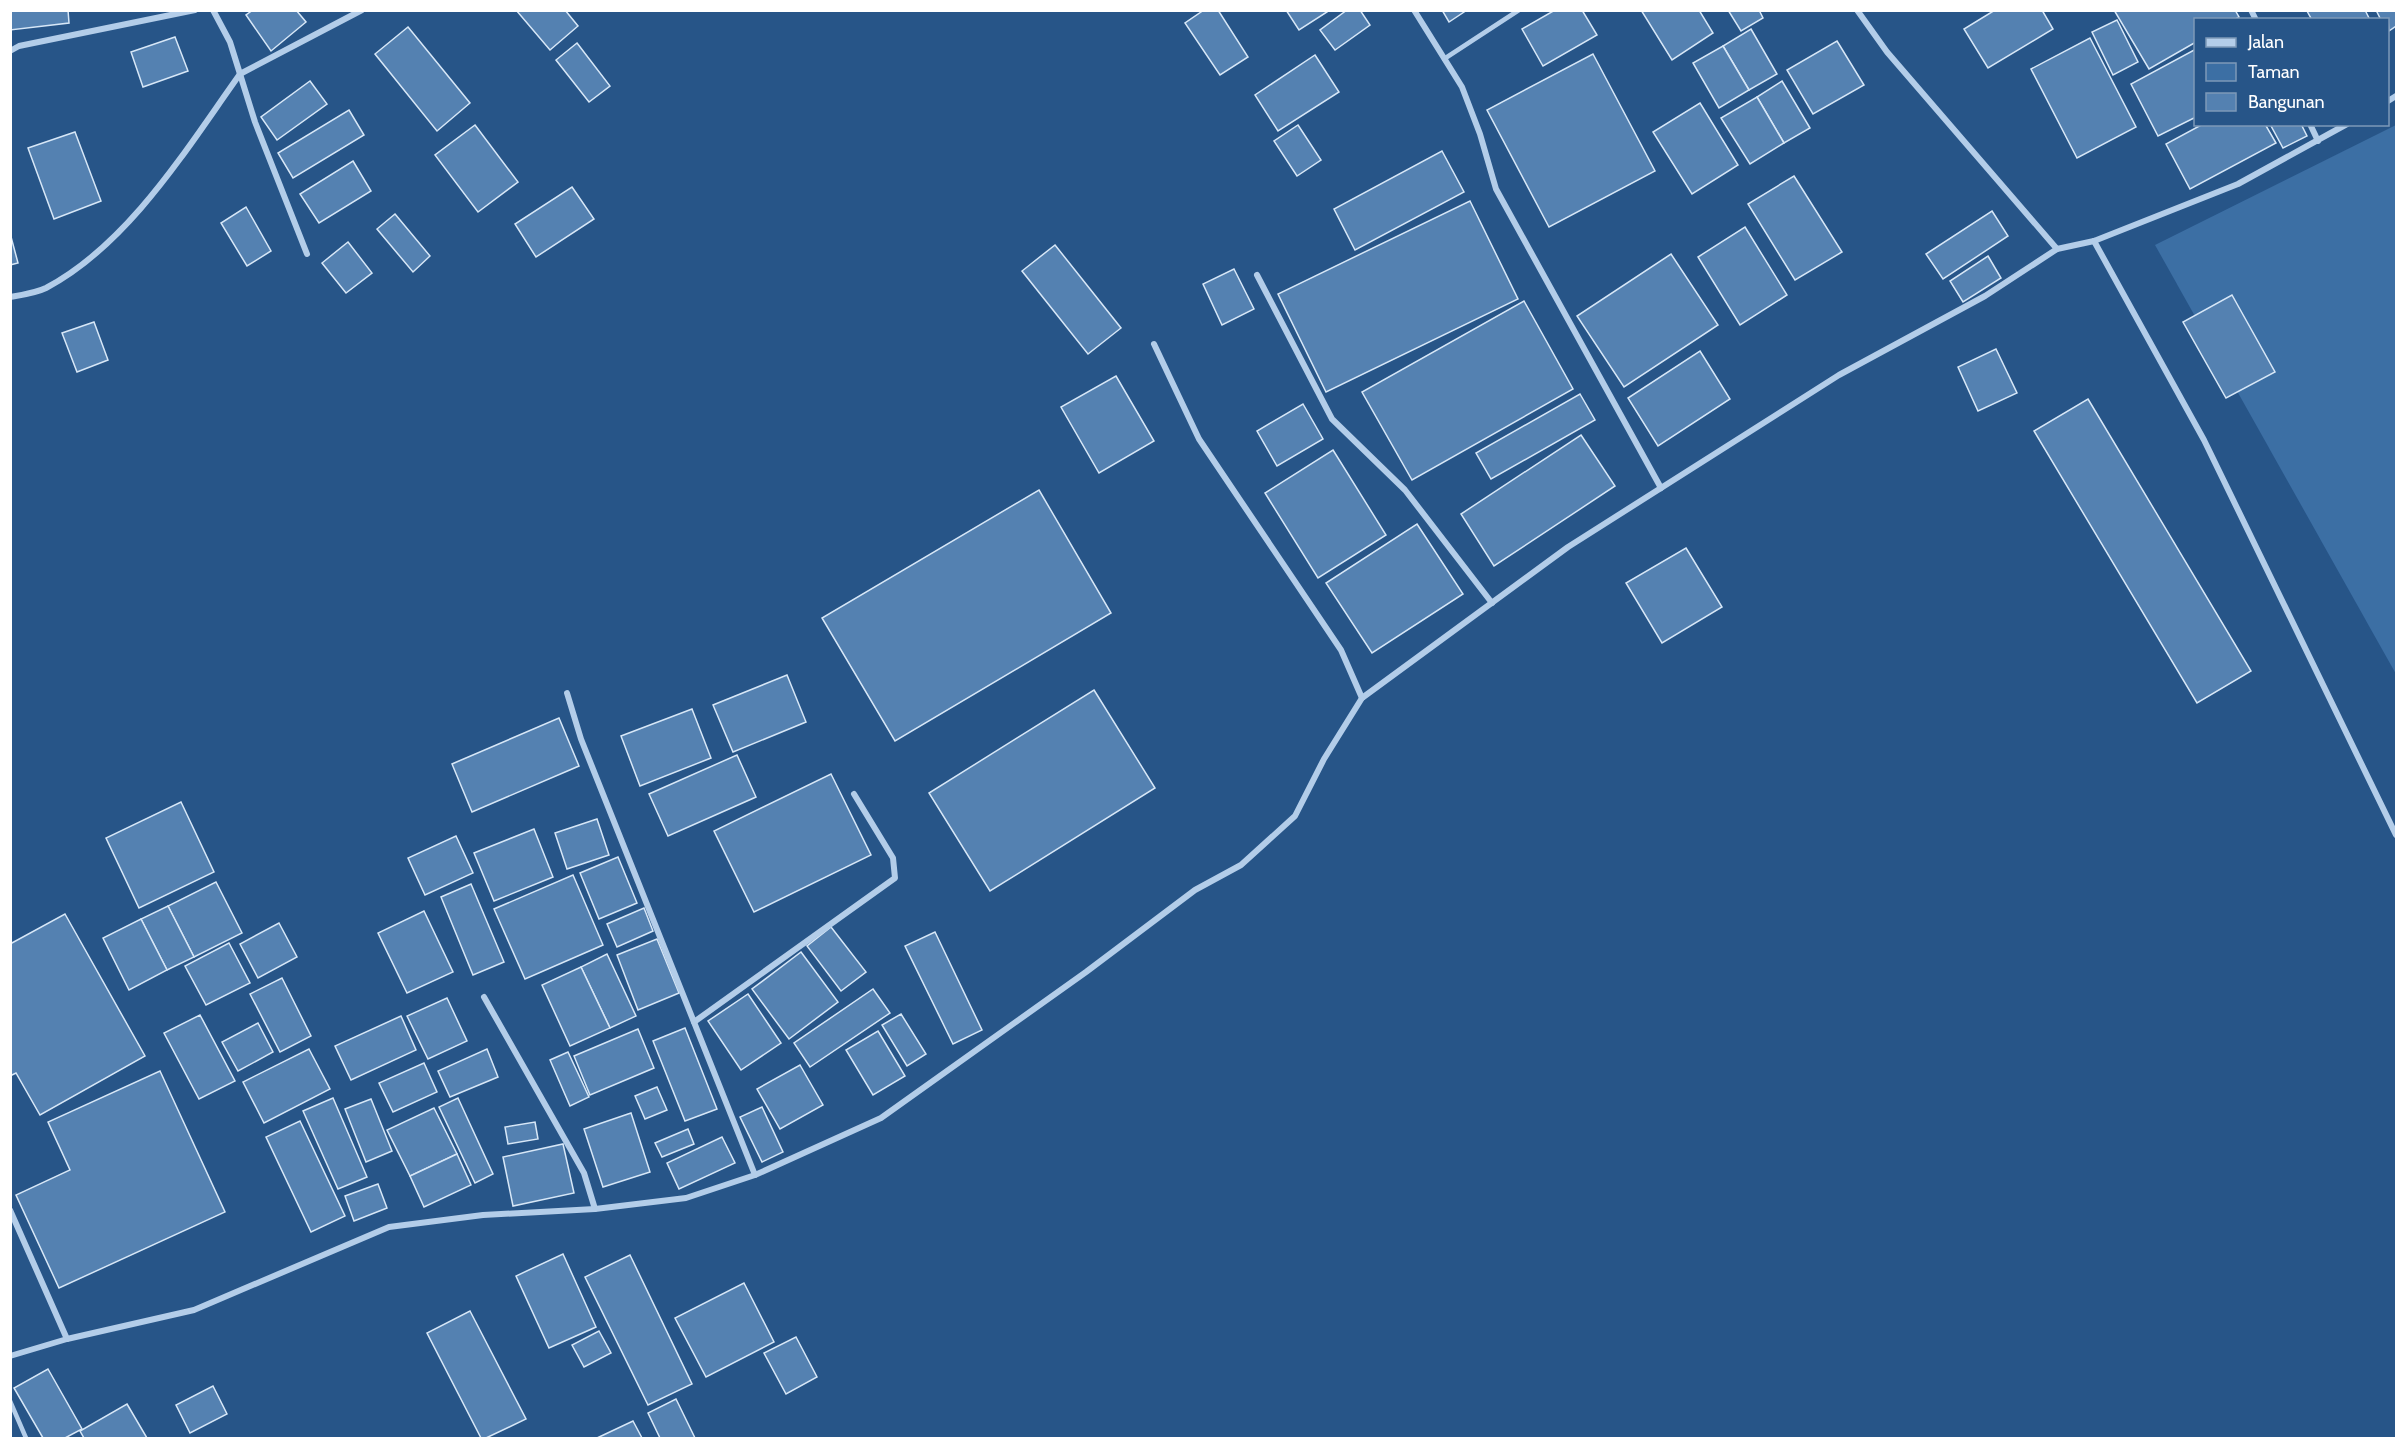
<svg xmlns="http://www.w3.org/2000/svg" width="2407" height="1449" font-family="Cabin,sans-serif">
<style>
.green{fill:#3c6fa4}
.building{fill:#5481b1;stroke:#d7e7f7;stroke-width:1.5}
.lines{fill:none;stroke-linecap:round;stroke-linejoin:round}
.lane{stroke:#b3cde9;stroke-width:4.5}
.street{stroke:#b3cde9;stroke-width:6}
</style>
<rect width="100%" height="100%" fill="#275588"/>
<path class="green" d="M2396,125V674L2155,245Z"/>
<g class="building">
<path d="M10,10H68L69,23L10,30Z"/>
<path d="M253,10H296L306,22L271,51L246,15Z"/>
<path d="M516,10H565L578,26L550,50Z"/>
<path d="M1204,10H1218L1248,57L1220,75L1185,23Z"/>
<path d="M1286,10H1326L1327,12L1299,30Z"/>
<path d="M1347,10H1360L1370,25L1335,50L1320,30Z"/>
<path d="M1442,10H1467L1449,22Z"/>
<path d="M1555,10H1582L1597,35L1543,66L1522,29Z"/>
<path d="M1641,10H1699L1713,33L1672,60Z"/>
<path d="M1728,10H1759L1763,18L1741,31Z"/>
<path d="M1995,10H2042L2053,29L1988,68L1964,29Z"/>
<path d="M2114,10H2235L2239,17L2234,20H2196V42L2149,69Z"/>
<path d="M2365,10L2370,20H2312L2307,11Z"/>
<path d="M2376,10H2396V26L2389,31L2388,20H2381Z"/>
<path d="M2117,20L2138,62L2113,75L2092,32Z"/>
<path d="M408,27L470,103L437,131L375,54Z"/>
<path d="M1751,29L1777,74L1749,90L1723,46Z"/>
<path d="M175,37L188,71L143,87L131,52Z"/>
<path d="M2090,38L2136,127L2077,158L2031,69Z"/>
<path d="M1837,41L1864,85L1813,114L1787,70Z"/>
<path d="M577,43L610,86L589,102L556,60Z"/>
<path d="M1723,46L1749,90L1719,108L1693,63Z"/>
<path d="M2196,49V117L2158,136L2131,84Z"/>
<path d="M1593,54L1655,171L1549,227L1487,110Z"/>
<path d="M1315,55L1339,92L1278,131L1255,95Z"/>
<path d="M310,81L327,104L277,140L261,117Z"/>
<path d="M1782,81L1810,128L1784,143L1757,97Z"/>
<path d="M1757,97L1784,143L1750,164L1721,118Z"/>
<path d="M1700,103L1738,165L1692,194L1653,132Z"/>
<path d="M349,110L364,135L293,178L278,153Z"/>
<path d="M2203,124H2265L2276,143L2190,189L2166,144Z"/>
<path d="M2270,124H2301L2307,136L2283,148Z"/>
<path d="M475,125L518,182L478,212L435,155Z"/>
<path d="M1298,125L1321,160L1297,176L1274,141Z"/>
<path d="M75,132L101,201L54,219L28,148Z"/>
<path d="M1442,151L1464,192L1355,250L1334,209Z"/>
<path d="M353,161L371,191L319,223L300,194Z"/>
<path d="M1794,176L1842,252L1795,280L1748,204Z"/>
<path d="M572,187L594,219L536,257L515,224Z"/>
<path d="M1470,201L1518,299L1326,392L1278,294Z"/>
<path d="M246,207L271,251L247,266L221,223Z"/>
<path d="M1992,211L2008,236L1943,279L1926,254Z"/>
<path d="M395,214L430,256L413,272L377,229Z"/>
<path d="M1745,227L1787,295L1740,325L1698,257Z"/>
<path d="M10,233L18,263L10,265Z"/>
<path d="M348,242L372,273L346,293L322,263Z"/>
<path d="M1055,245L1121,328L1088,354L1022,271Z"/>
<path d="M1671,254L1718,325L1624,387L1577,316Z"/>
<path d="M1988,256L2001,278L1963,302L1950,281Z"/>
<path d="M1234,269L1254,309L1222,325L1203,284Z"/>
<path d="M2232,295L2275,372L2226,398L2183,322Z"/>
<path d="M1524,301L1573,389L1412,480L1362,392Z"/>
<path d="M94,322L108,360L77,372L62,333Z"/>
<path d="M1996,349L2017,393L1978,411L1958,367Z"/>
<path d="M1700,351L1730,399L1658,446L1628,398Z"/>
<path d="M1116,376L1154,441L1099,473L1061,407Z"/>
<path d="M1580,394L1595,420L1491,479L1476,453Z"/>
<path d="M2088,399L2251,671L2197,703L2034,431Z"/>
<path d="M1303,404L1323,439L1277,466L1257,431Z"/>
<path d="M1581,435L1615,486L1494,566L1461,514Z"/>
<path d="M1333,450L1386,535L1318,578L1265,493Z"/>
<path d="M1039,490L1111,613L895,741L822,618Z"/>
<path d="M1417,524L1463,594L1372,653L1326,583Z"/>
<path d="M1686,548L1722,607L1662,643L1626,583Z"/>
<path d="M787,675L806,722L733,752L713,705Z"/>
<path d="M1094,690L1155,788L990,891L929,793Z"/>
<path d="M692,709L711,758L640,786L621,736Z"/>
<path d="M559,718L579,766L472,812L452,764Z"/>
<path d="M737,755L756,797L668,836L649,794Z"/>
<path d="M831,774L871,855L754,912L714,831Z"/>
<path d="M181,802L214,872L139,908L106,838Z"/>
<path d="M597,819L609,855L567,869L555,833Z"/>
<path d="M534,829L553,877L494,901L474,853Z"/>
<path d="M456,836L473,873L425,895L408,858Z"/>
<path d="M618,857L637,903L599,919L580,873Z"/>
<path d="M573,875L603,945L525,979L494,909Z"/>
<path d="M216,882L242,933L194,957L168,906Z"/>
<path d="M471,884L504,962L473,975L441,897Z"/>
<path d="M168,906L194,957L167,970L141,919Z"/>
<path d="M644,908L653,931L617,947L607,924Z"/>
<path d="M424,911L453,972L407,993L378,933Z"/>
<path d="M65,914L145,1056L40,1115L16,1073L10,1076V944Z"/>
<path d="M141,919L167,970L129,990L103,938Z"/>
<path d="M279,923L297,957L258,978L240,944Z"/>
<path d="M831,927L866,972L841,991L807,946Z"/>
<path d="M935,932L982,1030L953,1044L905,946Z"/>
<path d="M657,939L679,993L638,1010L617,955Z"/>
<path d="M229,943L250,983L206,1005L185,966Z"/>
<path d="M801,952L838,1002L789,1039L752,989Z"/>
<path d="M607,954L636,1016L610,1028L581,967Z"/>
<path d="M581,967L610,1028L570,1046L542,985Z"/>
<path d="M282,978L311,1036L280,1052L250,994Z"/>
<path d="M873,989L890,1013L810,1067L794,1043Z"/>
<path d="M748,994L781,1043L741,1070L708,1021Z"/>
<path d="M447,998L467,1041L428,1059L407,1016Z"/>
<path d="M901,1014L926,1054L907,1066L882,1025Z"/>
<path d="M200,1015L235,1081L199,1099L164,1033Z"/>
<path d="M401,1016L416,1050L351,1080L335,1046Z"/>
<path d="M258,1023L273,1052L238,1071L222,1042Z"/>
<path d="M685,1028L717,1109L685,1121L653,1041Z"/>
<path d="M638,1029L654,1068L590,1095L574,1056Z"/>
<path d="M878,1031L905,1076L873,1095L846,1050Z"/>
<path d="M309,1049L330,1089L264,1123L243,1082Z"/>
<path d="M487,1049L498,1077L450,1097L438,1071Z"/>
<path d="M568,1052L589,1097L570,1106L550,1060Z"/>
<path d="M424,1063L437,1092L393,1112L379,1083Z"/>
<path d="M800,1065L823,1105L780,1129L757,1089Z"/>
<path d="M160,1071L225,1212L59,1288L16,1195L70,1170L48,1122Z"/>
<path d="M657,1087L667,1110L645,1119L635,1096Z"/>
<path d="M333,1098L367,1177L338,1189L303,1111Z"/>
<path d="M458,1098L493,1174L475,1183L439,1107Z"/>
<path d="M371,1099L392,1151L366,1162L345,1109Z"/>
<path d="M762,1107L783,1152L762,1162L740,1117Z"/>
<path d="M434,1108L457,1154L410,1176L387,1130Z"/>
<path d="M631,1113L650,1172L603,1187L584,1129Z"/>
<path d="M300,1121L345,1216L311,1232L266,1137Z"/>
<path d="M535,1122L538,1139L508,1144L505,1127Z"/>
<path d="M688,1129L694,1144L662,1157L655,1143Z"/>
<path d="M722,1137L735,1163L679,1189L667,1163Z"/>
<path d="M563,1144L574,1193L513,1206L503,1157Z"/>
<path d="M457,1154L471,1185L424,1207L410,1176Z"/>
<path d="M378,1184L387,1208L354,1221L345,1196Z"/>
<path d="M563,1254L596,1327L549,1348L516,1276Z"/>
<path d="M630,1255L692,1384L648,1405L585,1277Z"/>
<path d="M744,1283L774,1342L706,1377L675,1318Z"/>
<path d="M470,1311L526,1419L486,1438H481L427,1333Z"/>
<path d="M599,1331L611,1353L584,1367L572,1345Z"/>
<path d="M796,1337L817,1377L786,1394L764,1353Z"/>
<path d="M48,1369L82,1429L65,1438H43L14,1388Z"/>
<path d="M213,1386L227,1414L190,1433L176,1405Z"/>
<path d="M676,1399L695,1438H660L648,1413Z"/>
<path d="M127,1404L147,1438H84L80,1431Z"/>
<path d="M633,1421L642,1438H597Z"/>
</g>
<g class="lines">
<g class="lane">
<path d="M1444,59L1519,10"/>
<path d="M10,1401L26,1438"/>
</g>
<g class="street">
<path d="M213,10L230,42L240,74L362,10"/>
<path d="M1414,10L1462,87L1480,134L1496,189L1661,488"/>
<path d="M1857,10L1887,52L2057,249"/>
<path d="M2251,10L2256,20"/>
<path d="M10,51L19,46L195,10"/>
<path d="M240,74L255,122L307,254"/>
<path d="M2388,101L2396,96"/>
<path d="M2310,124L2318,141"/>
<path d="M2094,241L2204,440L2396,835"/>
<path d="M1257,275L1332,419L1405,490L1492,603"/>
<path d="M10,297C22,295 36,293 46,288C129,244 187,148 240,74"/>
<path d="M1154,344L1199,439L1341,650L1362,698"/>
<path d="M567,693L581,739L755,1175"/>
<path d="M484,997L584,1173L595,1209"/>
<path d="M694,1022L895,878L893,858L854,794"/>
<path d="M10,1210L67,1339"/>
<path d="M10,1356L67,1339L194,1310L389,1227L483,1215L595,1209L686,1198L755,1175L881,1118L1086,972L1195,890L1241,865L1295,816L1324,759L1362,698L1568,547L1839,375L1985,296L2057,249L2094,241L2238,184L2347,124"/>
</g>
</g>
<rect width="2407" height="1449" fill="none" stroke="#ffffff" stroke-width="24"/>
<rect x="2194" y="18" width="195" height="108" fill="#275588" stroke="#7d99b8" stroke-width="1.5"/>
<rect x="2206" y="38" width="30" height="9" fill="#b3cde9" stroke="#7d99b8" stroke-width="1.5"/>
<text x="2248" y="48" font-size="18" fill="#ffffff">Jalan</text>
<rect x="2206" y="63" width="30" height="18" fill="#3c6fa4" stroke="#7d99b8" stroke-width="1.5"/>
<text x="2248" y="78" font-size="18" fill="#ffffff">Taman</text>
<rect x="2206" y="93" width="30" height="18" fill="#5481b1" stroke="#7d99b8" stroke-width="1.5"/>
<text x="2248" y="108" font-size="18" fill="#ffffff">Bangunan</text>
</svg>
